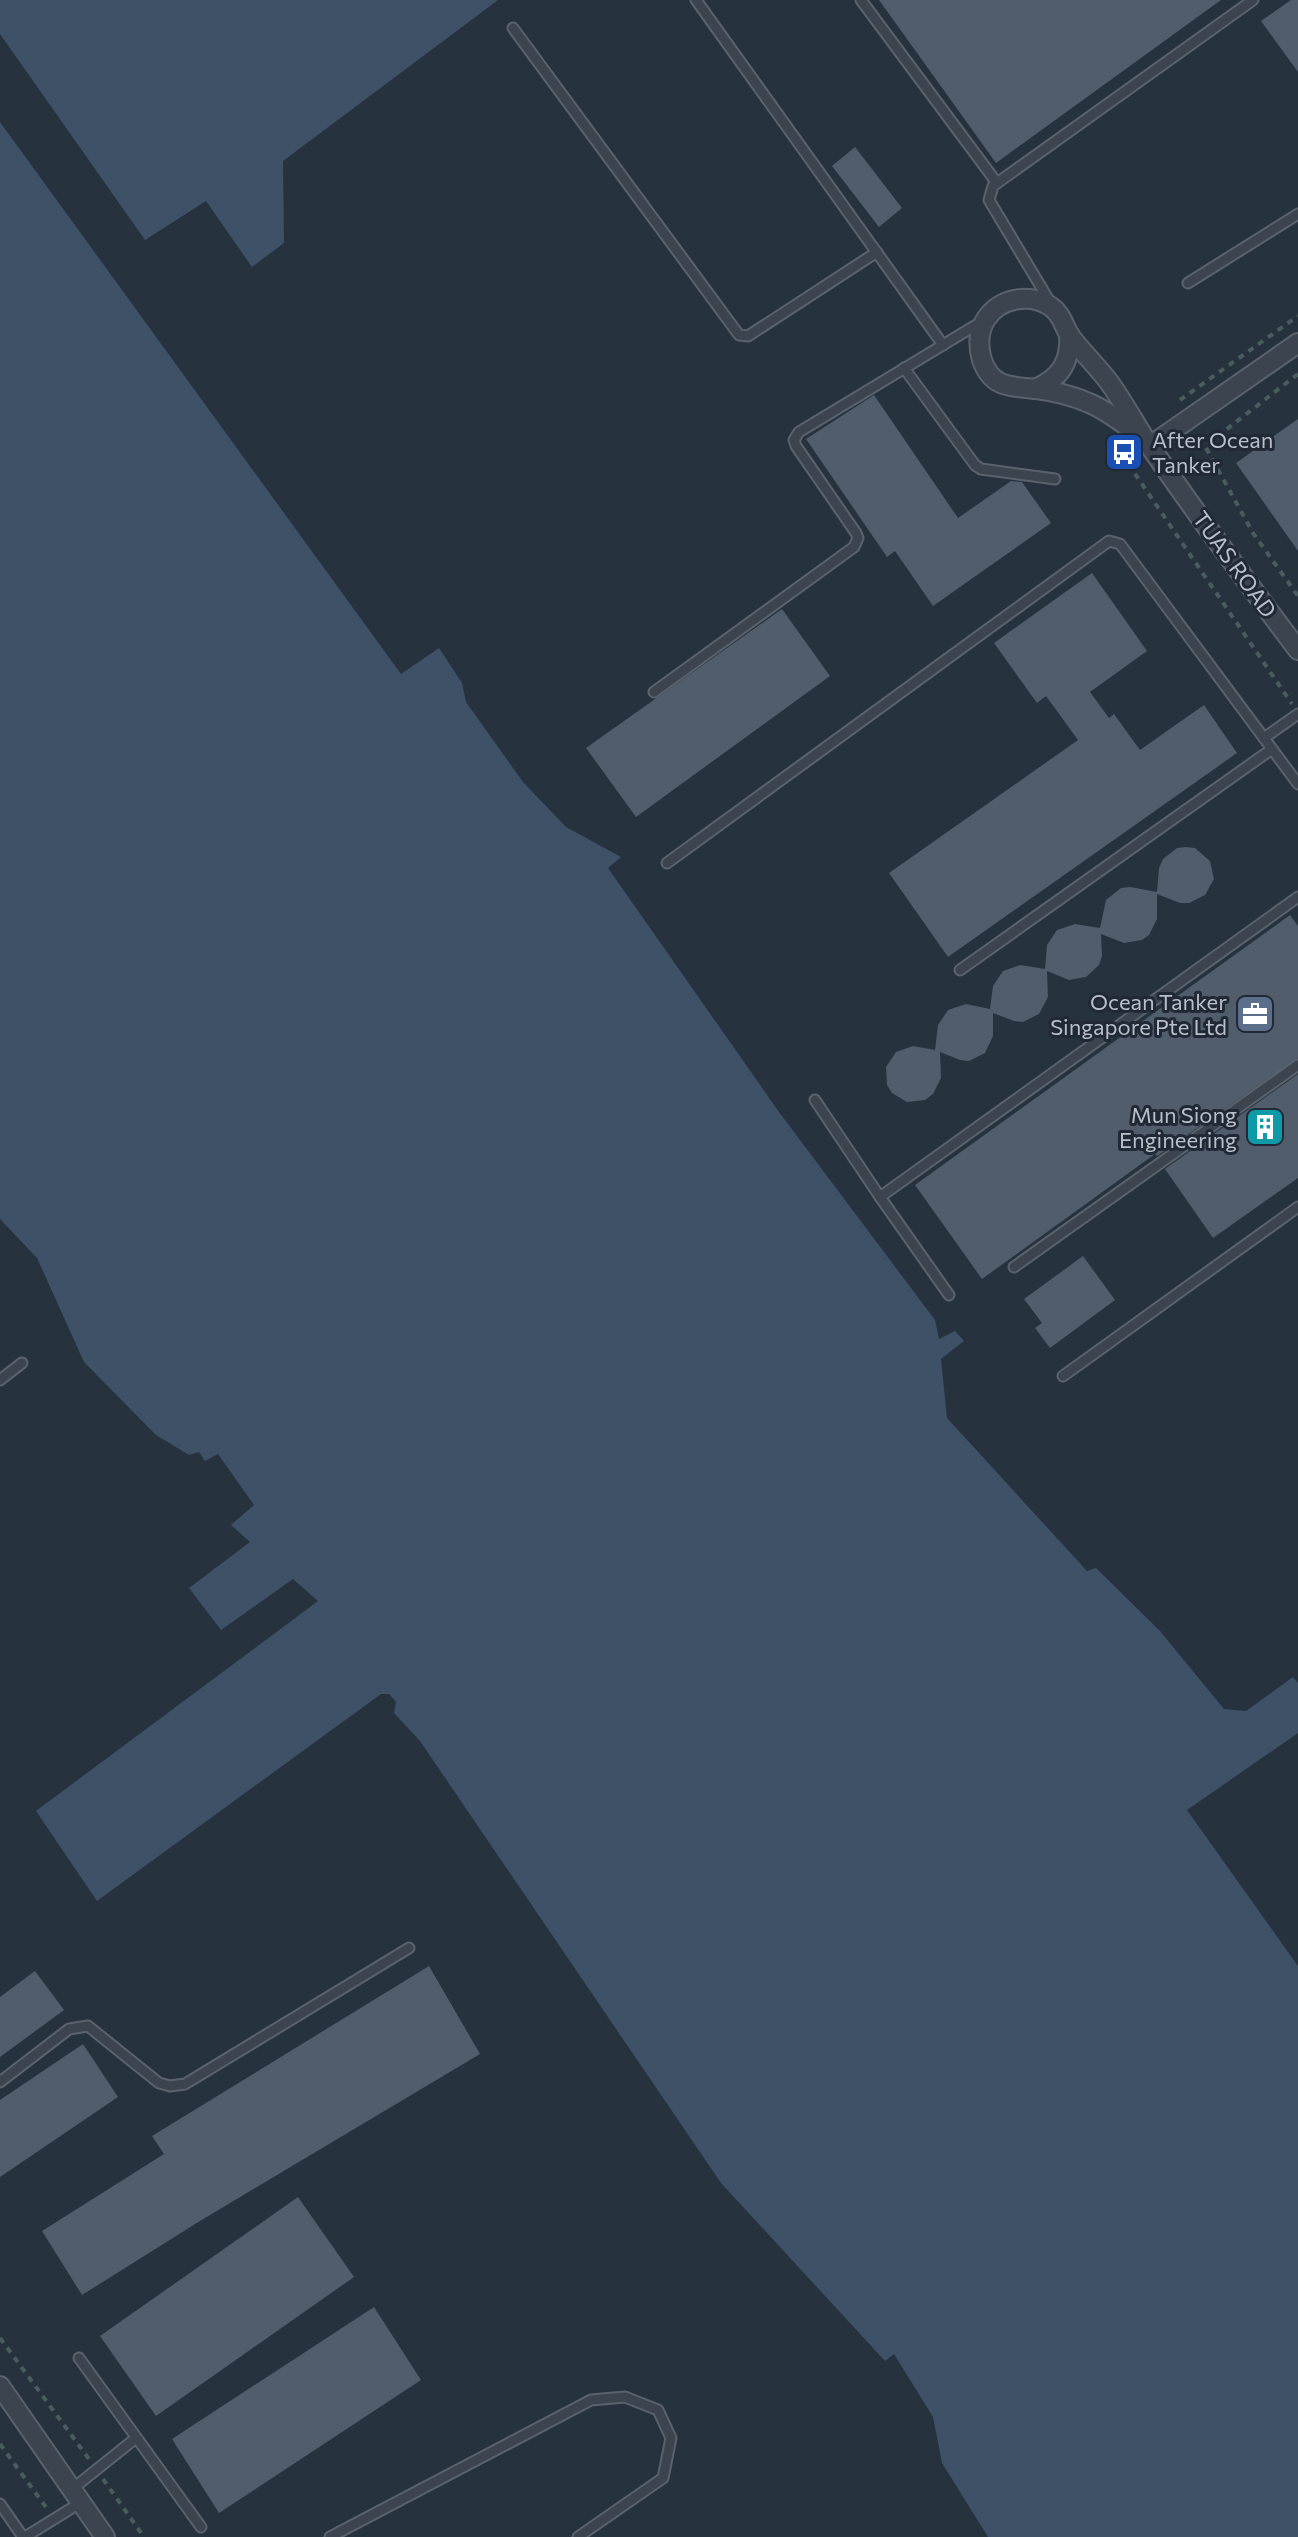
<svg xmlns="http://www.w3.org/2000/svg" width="1298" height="2537" font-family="Commissioner,sans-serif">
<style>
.water{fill:#3e5167}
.building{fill:#515d6a}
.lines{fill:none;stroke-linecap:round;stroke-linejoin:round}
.lane-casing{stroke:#59626d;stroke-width:13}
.street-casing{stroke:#59626d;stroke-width:22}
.path{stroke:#495d5f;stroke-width:4;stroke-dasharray:6 6;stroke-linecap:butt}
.lane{stroke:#3b444f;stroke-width:9}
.street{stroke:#3b444f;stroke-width:18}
.labels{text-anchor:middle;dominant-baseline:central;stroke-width:6;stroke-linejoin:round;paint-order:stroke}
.poi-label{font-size:22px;fill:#b8bfca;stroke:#202935;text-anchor:end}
.street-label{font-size:22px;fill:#b8bfca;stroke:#202935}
</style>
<rect width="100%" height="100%" fill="#27323f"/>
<g class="water">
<path d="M0,0H498L283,161L284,243L252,267L206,201L145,240L0,34Z"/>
<path d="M0,122L401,674L439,648L462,683L466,702L523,782L566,827L621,857L608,868L779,1112L935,1320L939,1339L955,1331L964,1341L941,1359L947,1418L1087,1571L1096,1568L1160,1631L1224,1709L1246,1711L1293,1677L1298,1683V1733L1187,1810L1298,1966V2537H988L942,2463L933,2417L894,2354L885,2361L721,2183L420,1741L394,1713L396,1702L389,1694H381L97,1901L36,1811L318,1601L293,1579L221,1630L189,1588L250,1542L231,1525L254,1505L218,1454L205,1461L199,1452L189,1455L156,1435L84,1362L37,1258L0,1219Z"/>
</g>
<g class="building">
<path d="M879,0H1221L996,163Z"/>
<path d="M1291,0H1298V72L1261,21Z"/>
<path d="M855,147L902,208L879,227L832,166Z"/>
<path d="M874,395L958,518L1011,481L1022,482L1051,523L933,606L895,551L887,557L806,439Z"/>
<path d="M1298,419V551L1236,463Z"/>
<path d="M1092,573L1147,651L1090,692L1109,718L1114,714L1140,750L1204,705L1237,753L948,957L889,873L1078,740L1046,696L1037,703L994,643Z"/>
<path d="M782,609L830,676L636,817L586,748Z"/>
<path d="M1186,847L1195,848L1210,861L1214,879L1205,895L1189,903H1180L1157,894V919L1149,935L1142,940L1124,943L1101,934L1102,956L1099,965L1086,977L1069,980L1047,971L1048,997L1039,1014L1023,1022L1014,1021L993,1013V1036L985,1053L969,1061L960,1060L940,1052L941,1078L933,1094L925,1100L907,1102L892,1093L887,1085L886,1067L896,1052L913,1046L935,1050L938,1025L948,1010L966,1004L990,1009L993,986L1003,971L1020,965L1045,969L1047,945L1057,930L1075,924L1100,928L1106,900L1121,888L1130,887L1157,892L1159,868L1163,859L1177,848Z"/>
<path d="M1290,915L1298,926V1058L1157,1156L1155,1154L982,1279L915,1185Z"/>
<path d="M1298,1074V1178L1213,1238L1165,1169Z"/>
<path d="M1083,1256L1115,1300L1050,1348L1035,1328L1042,1323L1024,1299Z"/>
<path d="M429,1966L480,2054L200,2221L82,2295L42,2231L164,2154L152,2136Z"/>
<path d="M35,1971L64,2010L0,2057V1997Z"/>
<path d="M83,2044L118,2097L0,2177V2100Z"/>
<path d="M298,2197L354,2277L156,2416L100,2336Z"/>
<path d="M374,2307L421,2380L219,2513L172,2439Z"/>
</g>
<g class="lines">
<defs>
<g id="lane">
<path d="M696,0L943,345"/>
<path d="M861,0L997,183"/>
<path d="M513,28L739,335L748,336L877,252"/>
<path d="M1188,283L1298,214"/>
<path d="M1050,302L989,200L993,186L1253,0"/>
<path d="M904,368L975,465L981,469L1055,479"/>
<path d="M654,692L854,547L858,538L856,533L796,446L794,440L799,432L981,322"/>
<path d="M1264,738L1298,714"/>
<path d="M667,863L1109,541L1120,544L1298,784"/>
<path d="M960,970L1272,749"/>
<path d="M815,1100L880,1197L1298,897"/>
<path d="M880,1197L949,1295"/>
<path d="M1014,1267L1298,1065"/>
<path d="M1063,1376L1298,1207"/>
<path d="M0,1380L22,1363"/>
<path d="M0,2082L69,2029L88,2026L159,2083L170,2086L185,2084L409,1948"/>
<path d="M79,2358L201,2527"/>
<path d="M71,2490L136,2438"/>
<path d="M0,2504L23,2537"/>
<path d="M25,2537L80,2503"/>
<path d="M330,2537L591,2400L625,2397L658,2410L671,2438L663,2478L578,2537"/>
</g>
<g id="street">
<path d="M1035,389C1061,378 1071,361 1069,334"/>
<path d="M1145,439C1127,427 1109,411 1089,403C1073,396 1053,391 1036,389C1012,386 992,389 982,360C978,347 978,331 986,319C1000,298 1029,293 1050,306C1062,314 1063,325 1070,336C1082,352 1097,366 1109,382C1122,400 1133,420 1145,439C1194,511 1246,581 1298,650"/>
<path d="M1150,446L1298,343"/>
<path d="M0,2386L105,2537"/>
</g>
</defs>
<use href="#lane" class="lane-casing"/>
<use href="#street" class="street-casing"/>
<g class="path">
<path d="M1298,374L1205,446L1253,533L1298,596"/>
<path d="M1180,400L1298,316"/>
<path d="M1131,451V468L1292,704"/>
<path d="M0,2338L89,2459"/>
<path d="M0,2444L48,2510"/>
<path d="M103,2479L144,2537"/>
</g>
<use href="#lane" class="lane"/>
<use href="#street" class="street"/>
</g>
<defs>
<symbol id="bus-square" viewBox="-11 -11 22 22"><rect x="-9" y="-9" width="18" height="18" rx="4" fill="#1a4fb4" stroke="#202935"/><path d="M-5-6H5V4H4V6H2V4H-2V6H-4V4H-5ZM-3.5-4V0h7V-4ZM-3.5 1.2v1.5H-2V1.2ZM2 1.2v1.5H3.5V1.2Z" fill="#fff"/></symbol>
<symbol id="office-square" viewBox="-11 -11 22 22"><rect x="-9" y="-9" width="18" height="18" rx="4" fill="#5c6f8a" stroke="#202935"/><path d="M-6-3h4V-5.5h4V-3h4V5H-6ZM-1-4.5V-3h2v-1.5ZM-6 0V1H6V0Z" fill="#fff"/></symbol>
<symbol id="building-square" viewBox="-11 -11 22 22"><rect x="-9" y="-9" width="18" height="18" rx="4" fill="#0f9aa8" stroke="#202935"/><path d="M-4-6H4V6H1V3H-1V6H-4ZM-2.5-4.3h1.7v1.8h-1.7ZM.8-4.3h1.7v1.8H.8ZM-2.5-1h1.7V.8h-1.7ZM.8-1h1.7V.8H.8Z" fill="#fff"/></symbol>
</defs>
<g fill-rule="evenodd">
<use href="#bus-square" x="1102" y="430" width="44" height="44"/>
<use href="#office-square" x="1233" y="992" width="44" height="44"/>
<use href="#building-square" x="1243" y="1105" width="44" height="44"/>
</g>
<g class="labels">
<g class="poi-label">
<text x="1152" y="439" text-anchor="start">After Ocean<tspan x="1152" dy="25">Tanker</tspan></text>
<text x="1227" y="1001">Ocean Tanker<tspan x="1227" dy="25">Singapore Pte Ltd</tspan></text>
<text x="1237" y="1114">Mun Siong<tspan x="1237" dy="25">Engineering</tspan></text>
</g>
<g class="street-label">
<text transform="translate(1235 564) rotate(54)">TUAS ROAD</text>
</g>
</g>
</svg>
